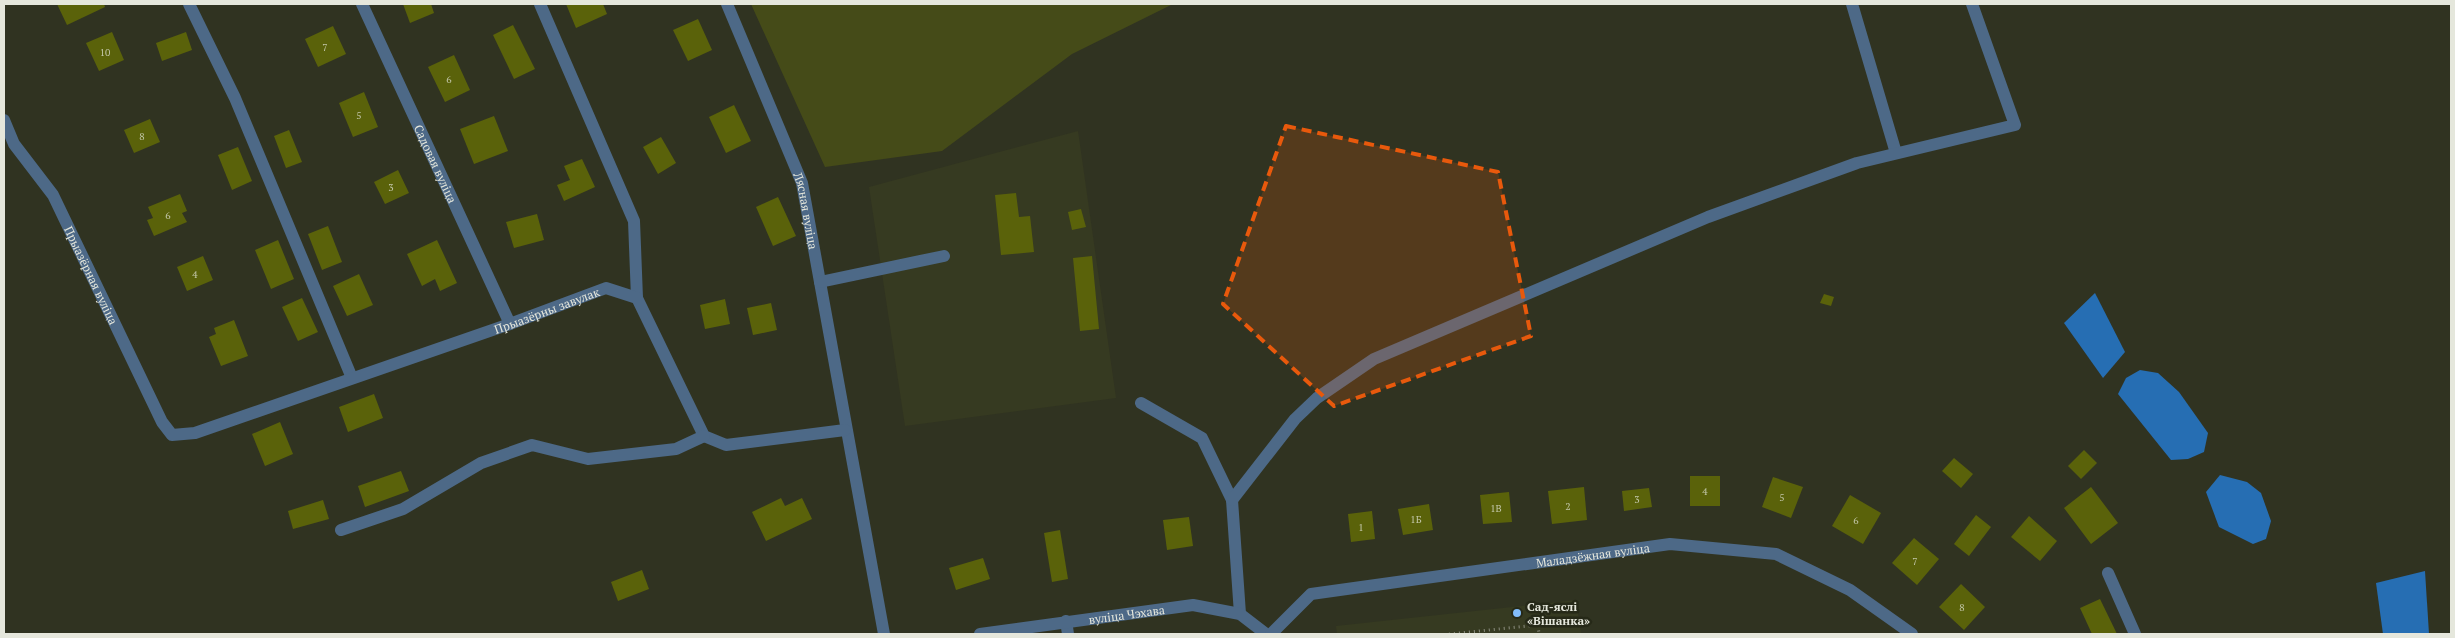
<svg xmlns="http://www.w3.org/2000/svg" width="2455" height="638" font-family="'PT Serif',serif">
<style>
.built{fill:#363a21}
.green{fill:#454b18}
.water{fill:#266eb3}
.building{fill:#5a620a}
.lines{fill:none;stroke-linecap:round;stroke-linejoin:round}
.path{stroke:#8b8d7f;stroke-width:3;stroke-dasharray:1 4;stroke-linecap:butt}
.minor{stroke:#4d6987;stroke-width:12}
.marked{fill:#e8590c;fill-opacity:0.2;stroke:#e8590c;stroke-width:4;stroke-dasharray:10 6;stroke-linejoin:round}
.poi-dot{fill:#82bcfa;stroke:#262918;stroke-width:2}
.labels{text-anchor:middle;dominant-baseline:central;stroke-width:5;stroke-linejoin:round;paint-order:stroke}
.number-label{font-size:10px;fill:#c2c6a8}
.street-label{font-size:12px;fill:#e5e7dc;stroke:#262918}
.poi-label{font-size:12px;font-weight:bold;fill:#e5e7dc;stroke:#262918;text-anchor:start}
</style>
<rect width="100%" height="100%" fill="#303321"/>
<g class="built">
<path d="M1078,131L1116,398L905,426L869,187Z"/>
<path d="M1576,600L1581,634H1337L1336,626Z"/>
</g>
<path class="green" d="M751,4H1173L1072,54L942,151L825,167Z"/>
<g class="water">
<path d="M2095,293L2125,352L2103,378L2064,323Z"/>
<path d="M2140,370L2158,373L2179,392L2208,433L2204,452L2188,459L2171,460L2118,394L2126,378Z"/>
<path d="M2220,475L2247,482L2261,493L2271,521L2266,539L2253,544L2219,527L2206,492Z"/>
<path d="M2425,571L2429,634H2383L2376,583Z"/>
</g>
<g class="building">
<path d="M57,4H104L105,7L67,25Z"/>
<path d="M403,4H431L434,13L410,23Z"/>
<path d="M566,4H603L607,14L576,28Z"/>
<path d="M698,19L712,50L688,61L673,30Z"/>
<path d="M513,25L535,69L514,79L493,35Z"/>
<path d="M333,26L346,54L318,67L305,39Z"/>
<path d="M112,32L124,60L99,71L86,43Z"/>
<path d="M186,32L192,50L162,61L156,43Z"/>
<path d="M454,55L470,90L445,102L428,67Z"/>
<path d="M364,92L378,127L353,137L339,103Z"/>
<path d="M734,105L751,141L726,153L709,117Z"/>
<path d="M494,116L508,151L474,164L460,129Z"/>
<path d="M150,119L160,142L134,153L124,130Z"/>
<path d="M289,130L302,162L286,168L274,136Z"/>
<path d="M661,137L676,163L658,174L643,147Z"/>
<path d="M238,147L252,181L232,190L218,155Z"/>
<path d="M582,159L595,187L564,201L557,185L570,180L564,166Z"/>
<path d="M398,170L409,193L385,204L374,182Z"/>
<path d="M1016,193L1019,217L1030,216L1034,252L1001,255L995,195Z"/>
<path d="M180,194L187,211L182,213L187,222L154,236L147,220L153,218L148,207Z"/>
<path d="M778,197L796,236L773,246L756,207Z"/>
<path d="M1081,209L1086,227L1072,230L1068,212Z"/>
<path d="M537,214L544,240L514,248L506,222Z"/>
<path d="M328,226L342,262L322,270L308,234Z"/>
<path d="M278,240L294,279L271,289L255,250Z"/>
<path d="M437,240L457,283L440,291L435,279L422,286L407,254Z"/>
<path d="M203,256L213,280L187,291L177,267Z"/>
<path d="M1092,256L1099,329L1080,331L1073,258Z"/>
<path d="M359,274L373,305L347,316L333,286Z"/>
<path d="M1824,294L1834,297L1831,306L1820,303Z"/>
<path d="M302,298L318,332L298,341L282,307Z"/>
<path d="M725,299L730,324L705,329L700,305Z"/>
<path d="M771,303L777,330L753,335L747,308Z"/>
<path d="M234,320L248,356L221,366L209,337L216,334L214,328Z"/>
<path d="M374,394L383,418L348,432L339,407Z"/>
<path d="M280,422L293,454L265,466L252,434Z"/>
<path d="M2084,450L2097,463L2081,479L2068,466Z"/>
<path d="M1954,458L1973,474L1961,488L1942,471Z"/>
<path d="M401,471L409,491L365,507L358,486Z"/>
<rect x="1690" y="476" width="30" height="30"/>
<path d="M1773,477L1803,487L1791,518L1762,507Z"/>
<path d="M1584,487L1587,520L1552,524L1548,491Z"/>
<path d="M2091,487L2118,523L2091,544L2064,508Z"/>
<path d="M1649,488L1652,507L1624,511L1622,491Z"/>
<path d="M1509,492L1512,522L1483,524L1480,495Z"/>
<path d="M1850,495L1881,513L1863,544L1832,526Z"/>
<path d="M781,498L785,506L802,498L812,519L766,541L752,512Z"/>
<path d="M323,500L329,519L293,529L288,511Z"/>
<path d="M1429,504L1433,530L1403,535L1398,509Z"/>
<path d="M1372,511L1375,539L1351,542L1348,514Z"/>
<path d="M1976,515L1991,527L1969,556L1954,544Z"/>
<path d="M2029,516L2057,541L2040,561L2011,537Z"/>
<path d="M1189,517L1193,546L1167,550L1163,520Z"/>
<path d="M1060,530L1068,579L1052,582L1044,533Z"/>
<path d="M1914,538L1939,559L1917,585L1892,563Z"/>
<path d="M983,558L990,579L956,590L949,568Z"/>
<path d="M642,570L649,589L618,601L611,582Z"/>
<path d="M1961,584L1985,607L1964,630L1939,607Z"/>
<path d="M2100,599L2117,634H2092L2080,608Z"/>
</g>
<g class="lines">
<path class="path" d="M1449,634L1538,625L1539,634"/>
<g class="minor">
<path d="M189,4L235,98L352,378"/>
<path id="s1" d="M362,4L510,324"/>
<path d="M540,4L634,221L637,298"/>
<path id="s2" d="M727,4L802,183L884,634"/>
<path d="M1852,4L1896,153"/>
<path id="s3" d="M4,120L14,144L53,195L162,422L172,435L195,433L510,324L606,288L637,298L704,436L726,445L845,430"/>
<path d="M820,282L944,256"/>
<path d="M1141,403L1202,438L1232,500L1240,614"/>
<path d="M1232,500L1295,419L1317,398L1374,359L1708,217L1857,163L2015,125L1972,4"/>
<path d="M341,530L403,509L481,463L532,445L588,459L676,449L704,436"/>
<path d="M2108,573L2135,634"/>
<path d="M1066,621L1068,634"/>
<path id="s4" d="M980,634L1193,605L1240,614L1266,634"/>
<path id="s5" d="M1271,634L1311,594L1670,544L1776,554L1850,590L1912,634"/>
</g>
</g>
<path class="marked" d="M1286,126L1498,172L1531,336L1334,406L1223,304Z"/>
<circle class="poi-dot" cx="1517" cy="613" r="5"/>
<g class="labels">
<g class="number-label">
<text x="325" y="47">7</text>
<text x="105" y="52">10</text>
<text x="449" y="79">6</text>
<text x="359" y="115">5</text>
<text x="142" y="136">8</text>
<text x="391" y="187">3</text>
<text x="168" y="215">6</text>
<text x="195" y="274">4</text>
<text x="1705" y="491">4</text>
<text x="1782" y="497">5</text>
<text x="1637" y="499">3</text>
<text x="1568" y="506">2</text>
<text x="1496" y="508">1В</text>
<text x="1416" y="519">1Б</text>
<text x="1856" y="520">6</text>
<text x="1361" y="527">1</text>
<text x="1915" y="561">7</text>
<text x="1962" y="607">8</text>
</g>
<g class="street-label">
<text stroke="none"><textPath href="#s1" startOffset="176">Садовая вуліца</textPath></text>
<text stroke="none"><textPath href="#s2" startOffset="222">Лясная вуліца</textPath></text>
<text stroke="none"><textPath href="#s3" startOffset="179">Прыазёрная вуліца</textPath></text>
<text stroke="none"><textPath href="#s3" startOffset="754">Прыазёрны завулак</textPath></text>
<text stroke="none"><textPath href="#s5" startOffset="341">Маладзёжная вуліца</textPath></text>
<text stroke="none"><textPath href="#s4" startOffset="148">вуліца Чэхава</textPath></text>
</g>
<g class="poi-label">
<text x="1527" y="606">Сад-яслі<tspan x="1527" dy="14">«Вішанка»</tspan></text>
</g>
</g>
<rect width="2455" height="638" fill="none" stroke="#e5e7dc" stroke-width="10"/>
</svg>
